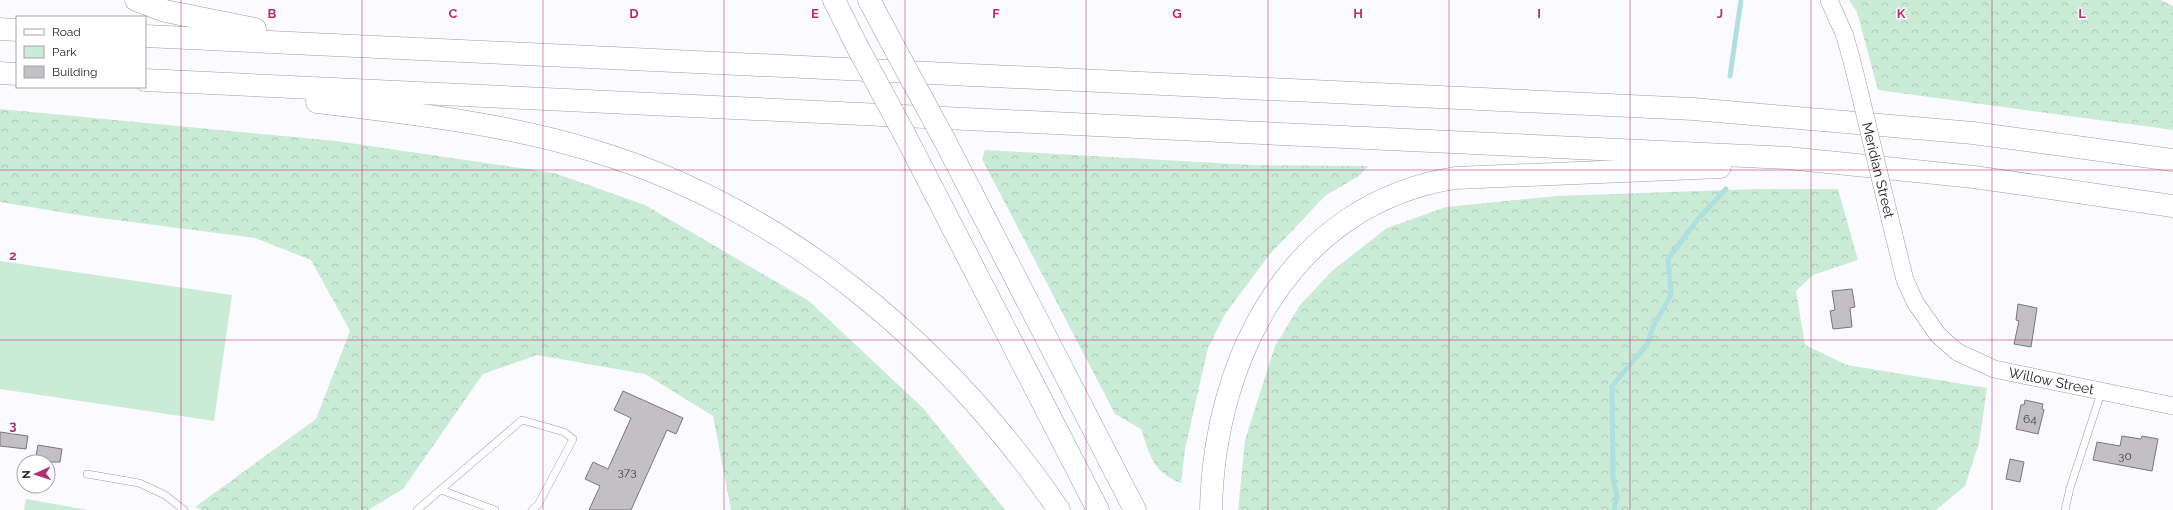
<svg xmlns="http://www.w3.org/2000/svg" width="2173" height="510" font-family="Raleway,sans-serif">
<style>
.forest{fill:url(#forest-crowns)}
.green{fill:#caebd6}
.lines{fill:none;stroke-linecap:round;stroke-linejoin:round}
.stream{stroke:#b0dfe0;stroke-width:5}
.building{fill:#c2bfc5;stroke:#7a777c}
.service-casing{stroke:#9c9ca2;stroke-width:8}
.tertiary-casing{stroke:#9c9ca2;stroke-width:18}
.motorway-casing{stroke:#9c9ca2;stroke-width:23}
.service{stroke:#fff;stroke-width:7}
.tertiary{stroke:#fff;stroke-width:17}
.motorway{stroke:#fff;stroke-width:22}
.tertiary-bridge-casing{stroke:#9c9ca2;stroke-width:18;stroke-linecap:butt}
.motorway-bridge-casing{stroke:#9c9ca2;stroke-width:23;stroke-linecap:butt}
.tertiary-bridge{stroke:#fff;stroke-width:17}
.motorway-bridge{stroke:#fff;stroke-width:22}
.grid{fill:none;stroke:#b32d71;stroke-width:1;stroke-opacity:0.55}
.labels{text-anchor:middle;dominant-baseline:central;stroke-width:3;stroke-linejoin:round;paint-order:stroke}
.number-label{font-size:12px;fill:#464648}
.street-label{font-size:14px;fill:#1d1d1f;stroke:#fff}
.grid-label{font-size:13px;text-anchor:middle;font-weight:bold;fill:#b32d71;stroke:#fff;stroke-width:3;stroke-linejoin:round;paint-order:stroke}
</style>
<defs>
<pattern id="forest-crowns" width="20" height="18" patternUnits="userSpaceOnUse"><rect width="20" height="18" fill="#caebd6"/><path d="M2 6a3 3 0 1 1 6 0M12 15a3 3 0 1 1 6 0" fill="none" stroke="#adc9b7"/></pattern>
</defs>
<rect width="100%" height="100%" fill="#fbfbff"/>
<g class="forest">
<path d="M1849,0H2161L2173,6V130L1878,90L1857,12Z"/>
<path d="M0,109L336,141L554,173L645,205L809,301L923,408L1005,510H731L713,416L645,374L537,355L483,374L403,489L368,510H202L195,507L316,419L350,331L311,260L255,238L85,216L0,202Z"/>
<path d="M985,150L1253,165L1368,166L1359,176L1325,196L1270,254L1225,314L1208,348L1185,449L1181,483C1152,472 1150,455 1141,429L1115,414L982,159Z"/>
<path d="M1756,189H1838L1858,260L1813,275L1796,291L1805,345L1847,365L1987,388L1979,443L1965,486L1936,510H1238L1245,440L1275,346L1300,305L1332,271L1387,228L1446,207L1557,196Z"/>
</g>
<g class="green">
<path d="M0,261L232,295L214,421L0,389Z"/>
<path d="M26,499L88,510H24Z"/>
</g>
<g class="lines">
<g class="stream">
<path d="M1730,76L1741,0"/>
<path d="M1614,510L1617,497L1613,479L1612,386L1647,345L1653,327L1671,295L1668,259L1698,219L1726,189"/>
</g>
</g>
<g class="building">
<path d="M1852,289L1855,307L1850,308L1852,327L1833,329L1830,311L1835,310L1832,291Z"/>
<path d="M2018,304L2037,308L2031,347L2014,344L2019,321L2016,320Z"/>
<path d="M623,391L683,418L676,434L667,430L631,510H589L600,486L585,479L593,462L608,469L631,418L614,410Z"/>
<path d="M2025,400L2043,404L2042,409L2044,410L2038,434L2016,429L2021,405H2024Z"/>
<path d="M0,432L28,436L26,449L0,446Z"/>
<path d="M2122,436L2141,439L2142,436L2158,439L2152,471L2093,460L2097,442L2120,446Z"/>
<path d="M38,445L62,449L60,462H35Z"/>
<path d="M2010,459L2024,462L2020,482L2006,479Z"/>
</g>
<g class="lines">
<defs>
<g id="service">
<path d="M87,474L139,483L165,495L184,510"/>
<path d="M441,490L495,510"/>
<path d="M417,510L522,420L564,432L573,439L538,505L532,510"/>
<path d="M2065,510L2070,488L2101,393"/>
</g>
<g id="tertiary">
<path d="M1829,0L1845,36L1854,69"/>
<path id="s1" d="M1890,219L1905,280L1915,302L1938,335L1957,352L1994,369L2173,406"/>
</g>
<g id="motorway">
<path d="M136,0L165,11L255,29"/>
<path d="M834,0L857,46"/>
<path d="M869,0L894,47"/>
<path d="M0,29L17,30"/>
<path d="M145,36L1693,109L1973,133L2173,160"/>
<path d="M0,73L17,74"/>
<path d="M145,80L1788,158L1974,177L2173,206"/>
<path d="M317,102C409,113 502,123 591,150C785,208 946,345 1059,510"/>
<path d="M907,139L1098,510"/>
<path d="M945,141L1135,510"/>
<path d="M1211,510C1214,358 1291,204 1455,178L1720,167"/>
</g>
</defs>
<use href="#service" class="service-casing"/>
<use href="#tertiary" class="tertiary-casing"/>
<use href="#motorway" class="motorway-casing"/>
<use href="#service" class="service"/>
<use href="#tertiary" class="tertiary"/>
<use href="#motorway" class="motorway"/>
<defs>
<g id="tertiary-bridge">
<path id="s2" d="M1854,69L1890,219"/>
</g>
<g id="motorway-bridge">
<path d="M857,46L907,139"/>
<path d="M894,47L945,141"/>
</g>
</defs>
<use href="#tertiary-bridge" class="tertiary-bridge-casing"/>
<use href="#motorway-bridge" class="motorway-bridge-casing"/>
<use href="#tertiary-bridge" class="tertiary-bridge"/>
<use href="#motorway-bridge" class="motorway-bridge"/>
</g>
<path class="grid" d="M181,0V510M362,0V510M543,0V510M724,0V510M905,0V510M1086,0V510M1268,0V510M1449,0V510M1630,0V510M1811,0V510M1992,0V510M0,170H2173M0,340H2173"/>
<g class="labels">
<g class="number-label">
<text x="2030" y="419">64</text>
<text x="2125" y="456">30</text>
<text x="627" y="472">373</text>
</g>
<g class="street-label">
<text stroke="none"><textPath href="#s2" startOffset="104">Meridian Street</textPath></text>
<text stroke="none"><textPath href="#s1" startOffset="252">Willow Street</textPath></text>
</g>
</g>
<g class="grid-label">
<text x="272" y="18">B</text>
<text x="453" y="18">C</text>
<text x="634" y="18">D</text>
<text x="815" y="18">E</text>
<text x="996" y="18">F</text>
<text x="1177" y="18">G</text>
<text x="1358" y="18">H</text>
<text x="1539" y="18">I</text>
<text x="1720" y="18">J</text>
<text x="1901" y="18">K</text>
<text x="2082" y="18">L</text>
<text x="13" y="260">2</text>
<text x="13" y="430">3</text>
</g>
<rect x="16" y="16" width="130" height="72" fill="#ffffff" stroke="#a5a5a5"/>
<rect x="24" y="29" width="20" height="6" fill="#ffffff" stroke="#a5a5a5"/>
<text x="52" y="36" font-size="12" fill="#1d1d1f">Road</text>
<rect x="24" y="46" width="20" height="12" fill="#caebd6" stroke="#a5a5a5"/>
<text x="52" y="56" font-size="12" fill="#1d1d1f">Park</text>
<rect x="24" y="66" width="20" height="12" fill="#c2bfc5" stroke="#a5a5a5"/>
<text x="52" y="76" font-size="12" fill="#1d1d1f">Building</text>
<g transform="translate(36 474) rotate(267)"><circle r="19" fill="#ffffff" stroke="#a5a5a5"/>
<path d="M0-3L7 15L0 10L-7 15Z" fill="#b32d71"/>
<text y="-6" font-size="11" font-weight="bold" text-anchor="middle" fill="#1d1d1f">N</text>
</g>
</svg>
